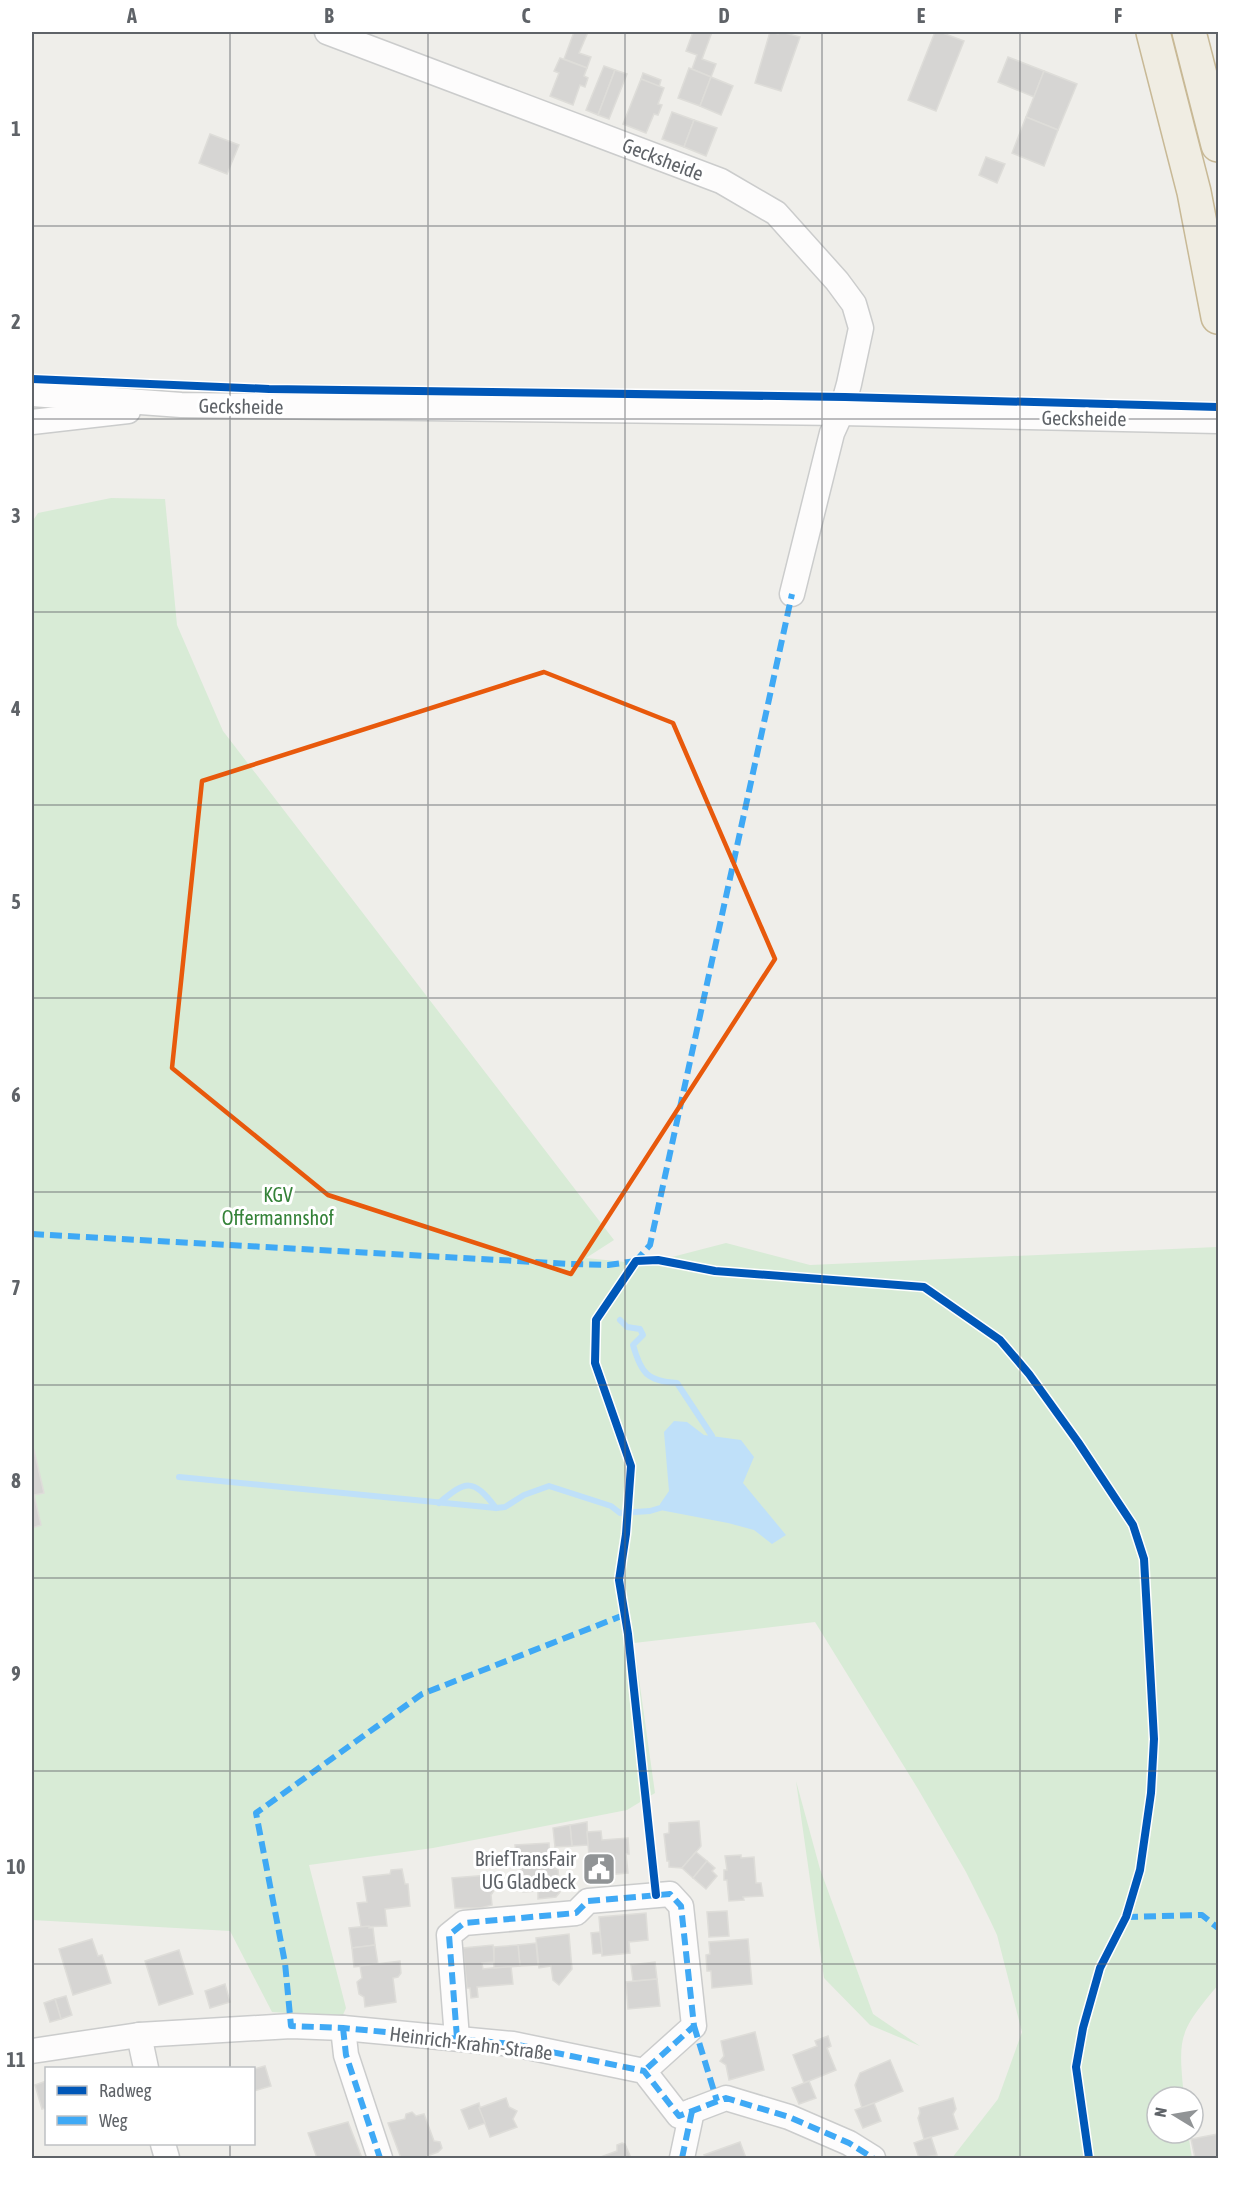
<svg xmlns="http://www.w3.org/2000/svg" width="1250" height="2190" font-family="'Asap Condensed',sans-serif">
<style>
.green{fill:#d8ebd6}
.water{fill:#bfe0f9}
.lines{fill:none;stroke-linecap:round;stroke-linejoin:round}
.stream{stroke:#bfe0f9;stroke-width:6}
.building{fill:#d6d5d3;stroke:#deddd9;stroke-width:1.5}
.minor-casing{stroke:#cbcccc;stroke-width:27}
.motorway-casing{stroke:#c8b996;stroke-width:36}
.minor{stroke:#fdfcfc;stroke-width:24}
.motorway{stroke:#f0ede3;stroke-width:33}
.quiet{stroke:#3fa9f5;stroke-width:6;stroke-dasharray:12 6;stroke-linecap:butt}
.cycleway-casing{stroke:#fff;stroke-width:11}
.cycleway{stroke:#0057b8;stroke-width:8}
.marked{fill:none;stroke:#e8590c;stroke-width:4.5;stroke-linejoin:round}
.grid{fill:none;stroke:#5f6368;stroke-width:1.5;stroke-opacity:0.55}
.labels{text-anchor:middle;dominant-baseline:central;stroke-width:6;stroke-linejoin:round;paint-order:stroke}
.street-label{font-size:20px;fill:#5f6368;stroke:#fff}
.park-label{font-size:20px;fill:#348238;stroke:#fff}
.poi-label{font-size:20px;fill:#5f6368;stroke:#fff;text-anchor:end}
.neatline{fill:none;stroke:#5f6368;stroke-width:2}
.grid-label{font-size:20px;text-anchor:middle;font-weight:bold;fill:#5f6368}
</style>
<rect width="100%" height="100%" fill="#efeeea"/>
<g class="green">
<path d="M111,498L165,499L177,625L223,731L614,1240L586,1258L645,1264L726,1243L810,1265L1217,1247L1218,1278V1985C1178,2033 1178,2036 1184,2097H1157V2133H1188L1192,2158H952L998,2099L1022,2032L997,1935L989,1918L966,1872L918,1789L815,1622L634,1643L655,1793L627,1810L433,1848L309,1865L346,2008L342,2017L272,2012L230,1931L32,1920V522L38,513Z"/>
<path d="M796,1781L820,1869L873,2014L920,2046L870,2025L824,1978Z"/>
</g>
<path class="water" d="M674,1421L687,1422L704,1435L741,1440L754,1457L743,1483L786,1535L772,1544L754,1530L728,1523L660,1510V1504L669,1491L664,1432Z"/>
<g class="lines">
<g class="stream">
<path d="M620,1320L627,1327L640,1329L643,1335L633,1345C641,1373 647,1381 677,1383L712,1436"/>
<path d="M179,1477L496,1508L505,1507L524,1495L549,1486L611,1506L620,1513L650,1511L660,1508"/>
<path d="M439,1503C466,1480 473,1478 496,1508"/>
</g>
</g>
<g class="building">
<path d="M574,32H588L579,53L591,57L587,68L564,59Z"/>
<path d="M693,32H712L702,59L716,64L711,77L692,69L697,55L686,51Z"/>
<path d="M770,32L778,34L781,32L800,37L781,91L755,83Z"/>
<path d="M935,32H940L964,41L936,111L908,100Z"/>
<path d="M1008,57L1044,71L1034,97L998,82Z"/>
<path d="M560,58L587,68L584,76L588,78L585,87L580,85L573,105L550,96L559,73L554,71Z"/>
<path d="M604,66L615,70L598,115L586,110Z"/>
<path d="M689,68L711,77L700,106L678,98Z"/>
<path d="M615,70L627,74L609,119L598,115Z"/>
<path d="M1044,71L1077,84L1058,130L1026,117Z"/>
<path d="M643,73L661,80L659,87L641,79Z"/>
<path d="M711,77L733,86L721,115L700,106Z"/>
<path d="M641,79L664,88L658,104L662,105L658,115L654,114L646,133L623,124Z"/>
<path d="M672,112L694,120L684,147L662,139Z"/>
<path d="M1026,117L1058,130L1044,166L1012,153Z"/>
<path d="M694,120L717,128L706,156L684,147Z"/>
<path d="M210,134L239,145L227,174L199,163Z"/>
<path d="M986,157L1005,164L997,183L979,175Z"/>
<path d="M32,1450H34L44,1493L34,1495L41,1525L32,1528Z"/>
<path d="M699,1821L701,1846L682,1868L669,1867V1861H667L664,1834L669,1833V1823Z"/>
<path d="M587,1822L588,1845L572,1846L570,1825Z"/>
<path d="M570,1825L572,1846L555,1847L553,1828Z"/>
<path d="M601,1831L602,1840L628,1838L629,1854H626L628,1873L606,1875V1878L591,1879L587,1832Z"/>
<path d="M549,1843L550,1858H554L555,1869H558L560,1892L556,1897L538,1899V1891L523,1892L520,1864H517L515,1845Z"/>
<path d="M696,1852L707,1861L693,1878L682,1868Z"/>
<path d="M741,1855V1858L754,1857L756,1883H761L763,1896L743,1897L744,1900L729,1901L727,1880H724V1870H727L725,1856Z"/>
<path d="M707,1861L715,1868L712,1871L717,1876L706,1889L693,1878Z"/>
<path d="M402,1869L405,1884H408L410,1906L385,1909L387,1926L361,1927L357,1903L367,1902L363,1877L390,1874L391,1870Z"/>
<path d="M489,1875L490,1885L495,1889L491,1895L492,1905L480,1908H455L452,1878Z"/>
<path d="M727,1911L729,1936L709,1937L707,1912Z"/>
<path d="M646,1913L648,1940L629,1942L630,1953L602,1956L599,1917Z"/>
<path d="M369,1926V1928H373L375,1945L352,1948L349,1928Z"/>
<path d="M600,1932L602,1953L593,1954L591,1933Z"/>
<path d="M569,1934L572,1969L559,1985L553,1980L551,1966L539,1968L536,1938Z"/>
<path d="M92,1939L98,1956L102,1955L111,1983L73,1995L59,1949Z"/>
<path d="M748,1939L752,1984L712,1988L711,1971H707L706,1955L710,1954L709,1942Z"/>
<path d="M536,1943L538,1965L520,1966L518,1945Z"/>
<path d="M375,1945L378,1964L354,1967L352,1948Z"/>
<path d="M493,1945L495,1962L482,1963L483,1969L511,1966L513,1984L477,1987L478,1997L471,1998L470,1988H467L463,1948Z"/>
<path d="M518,1945L520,1966L494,1968V1947Z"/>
<path d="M179,1950L193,1994L159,2005L145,1961Z"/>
<path d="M400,1961L401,1973L398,1977L393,1978L396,2002L365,2007L364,1997L359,1994L357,1982L362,1978L360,1966Z"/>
<path d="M655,1962L657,1979L633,1981L631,1965Z"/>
<path d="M657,1979L660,2006L628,2009L626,1982Z"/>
<path d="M225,1984L230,2002L210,2008L205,1991Z"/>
<path d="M66,1996L72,2015L61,2019L55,1999Z"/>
<path d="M55,1999L61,2019L50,2022L44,2003Z"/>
<path d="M755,2032L764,2070L729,2080L726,2065L720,2061L724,2056L721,2041Z"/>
<path d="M828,2036L831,2046L827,2048L836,2070L804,2083L793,2055L817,2046L815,2041Z"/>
<path d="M890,2060L903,2091L862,2108L855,2085L860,2073Z"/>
<path d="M265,2066L271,2086L254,2091V2069Z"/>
<path d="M46,2081V2108L42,2109L35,2085Z"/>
<path d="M809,2081L816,2098L799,2104L792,2088Z"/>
<path d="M506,2098L509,2107L517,2111L513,2119L517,2127L490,2137L479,2108Z"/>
<path d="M953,2098L956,2109L953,2114L958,2129L924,2139L918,2118L920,2113L919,2108Z"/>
<path d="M479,2103L480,2107L479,2108L485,2123L469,2129L461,2110Z"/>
<path d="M874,2103L881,2121L863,2128L855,2110Z"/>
<path d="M412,2112L416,2116L424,2114L434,2141L440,2142L442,2148L438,2152L422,2158H401L388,2123L405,2119L406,2114Z"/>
<path d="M348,2122L362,2158H317L308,2133Z"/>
<path d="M1218,2134V2158H1195L1191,2139Z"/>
<path d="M931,2137L937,2155L919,2158L914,2143Z"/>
<path d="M740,2142L746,2158H706L704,2155Z"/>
<path d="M622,2143L625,2144L631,2158H598L617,2151V2145Z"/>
</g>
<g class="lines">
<defs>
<g id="minor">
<path d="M327,32L721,181L776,213L837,281L854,304L861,328L849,384L841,413L832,433L792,594"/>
<path d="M32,394L181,405L841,413L1218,421"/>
<path d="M32,422L128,411"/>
<path d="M343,2028L346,2055L380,2158"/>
<path d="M139,2035L146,2068"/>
<path d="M457,2038L449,1935L464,1923L576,1913L588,1901L670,1894L681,1906L694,2026L644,2071"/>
<path d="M32,2051L139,2035L291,2026L343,2028L513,2044L644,2071L679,2116L726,2098L789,2117L849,2143L873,2158"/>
<path d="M163,2144L167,2158"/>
<path d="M682,2158L692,2111"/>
</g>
<g id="motorway">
<path d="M1153,32L1194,192L1218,317"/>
<path d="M1189,32L1218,145"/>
</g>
</defs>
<use href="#minor" class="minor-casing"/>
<use href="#motorway" class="motorway-casing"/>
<use href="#minor" class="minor"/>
<use href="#motorway" class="motorway"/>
<g class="quiet">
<path d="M32,1234L571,1264L608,1265L636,1261"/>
<path d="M635,1262L650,1245L792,594"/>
<path d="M624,1615L422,1694L256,1813L285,1963L291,2026L343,2028L513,2044L644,2071L679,2116L726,2098L789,2117L849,2143L873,2158"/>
<path d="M1126,1917L1202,1915L1218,1928"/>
<path d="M694,2026L717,2101"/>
<path d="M343,2028L346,2055L380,2158"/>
<path d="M457,2038L449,1935L464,1923L576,1913L588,1901L670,1894L681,1906L694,2026L644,2071"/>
<path d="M682,2158L692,2111"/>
</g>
<defs>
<g id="cycleway">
<path d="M32,379L269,389L845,397L1218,407"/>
<path d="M656,1895L628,1634L619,1580L626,1534L631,1466L595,1363L596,1320L636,1261L658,1260L715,1271L924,1287L1000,1340L1029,1374L1078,1442L1133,1525L1144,1559L1154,1739L1151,1793L1140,1870L1126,1917L1100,1968L1083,2028L1076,2067L1089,2158"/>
</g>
</defs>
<use href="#cycleway" class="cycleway-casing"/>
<use href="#cycleway" class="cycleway"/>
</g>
<path class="marked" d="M544,672L673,723L775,959L571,1274L328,1195L172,1068L202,781Z"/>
<path class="grid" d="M230,32V2068M428,32V2158M625,32V2158M822,32V2158M1020,32V2158M32,226H1218M32,419H1218M32,612H1218M32,805H1218M32,998H1218M32,1192H1218M32,1385H1218M32,1578H1218M32,1771H1218M32,1964H1218M230,2144V2158"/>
<defs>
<symbol id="civic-square" viewBox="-11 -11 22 22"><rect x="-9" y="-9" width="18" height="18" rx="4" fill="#919496" stroke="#fff"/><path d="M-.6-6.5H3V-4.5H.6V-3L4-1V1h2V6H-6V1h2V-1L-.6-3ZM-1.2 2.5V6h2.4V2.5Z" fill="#fff"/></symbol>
</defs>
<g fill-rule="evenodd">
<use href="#civic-square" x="580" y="1850" width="38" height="38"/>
</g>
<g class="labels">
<g class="street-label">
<text transform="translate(663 159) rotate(21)">Gecksheide</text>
<text transform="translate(241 406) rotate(1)">Gecksheide</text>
<text transform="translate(1084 418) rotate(1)">Gecksheide</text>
<text transform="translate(471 2043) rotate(7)">Heinrich-Krahn-Straße</text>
</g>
<g class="park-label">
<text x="278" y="1194">KGV<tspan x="278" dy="23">Offermannshof</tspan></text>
</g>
<g class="poi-label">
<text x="576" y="1858">BriefTransFair<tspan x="576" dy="23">UG Gladbeck</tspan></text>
</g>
</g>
<rect width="1250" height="2190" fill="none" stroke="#ffffff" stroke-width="66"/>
<rect x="45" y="2067" width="210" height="78" fill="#ffffff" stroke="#bfc1c3" stroke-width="1.5"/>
<rect x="57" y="2086" width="30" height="9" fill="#0057b8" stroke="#bfc1c3" stroke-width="1.5"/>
<text x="99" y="2097" font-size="18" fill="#5f6368">Radweg</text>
<rect x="57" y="2116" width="30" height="9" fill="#3fa9f5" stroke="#bfc1c3" stroke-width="1.5"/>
<text x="99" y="2127" font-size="18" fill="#5f6368">Weg</text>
<g transform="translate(1175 2115) rotate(281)"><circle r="28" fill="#ffffff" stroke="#bfc1c3" stroke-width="1.5"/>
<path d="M0-4.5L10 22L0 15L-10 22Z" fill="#919496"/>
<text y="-9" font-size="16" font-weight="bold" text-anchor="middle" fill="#5f6368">N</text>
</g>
<rect x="33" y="33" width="1184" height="2124" class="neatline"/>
<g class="grid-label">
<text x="132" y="23">A</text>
<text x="329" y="23">B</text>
<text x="526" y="23">C</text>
<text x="724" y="23">D</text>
<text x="921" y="23">E</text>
<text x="1118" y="23">F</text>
<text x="16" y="136">1</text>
<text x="16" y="329">2</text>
<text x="16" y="523">3</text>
<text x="16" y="716">4</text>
<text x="16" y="909">5</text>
<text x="16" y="1102">6</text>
<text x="16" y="1295">7</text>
<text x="16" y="1488">8</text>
<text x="16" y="1681">9</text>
<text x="16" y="1874">10</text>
<text x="16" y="2067">11</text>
</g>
</svg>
